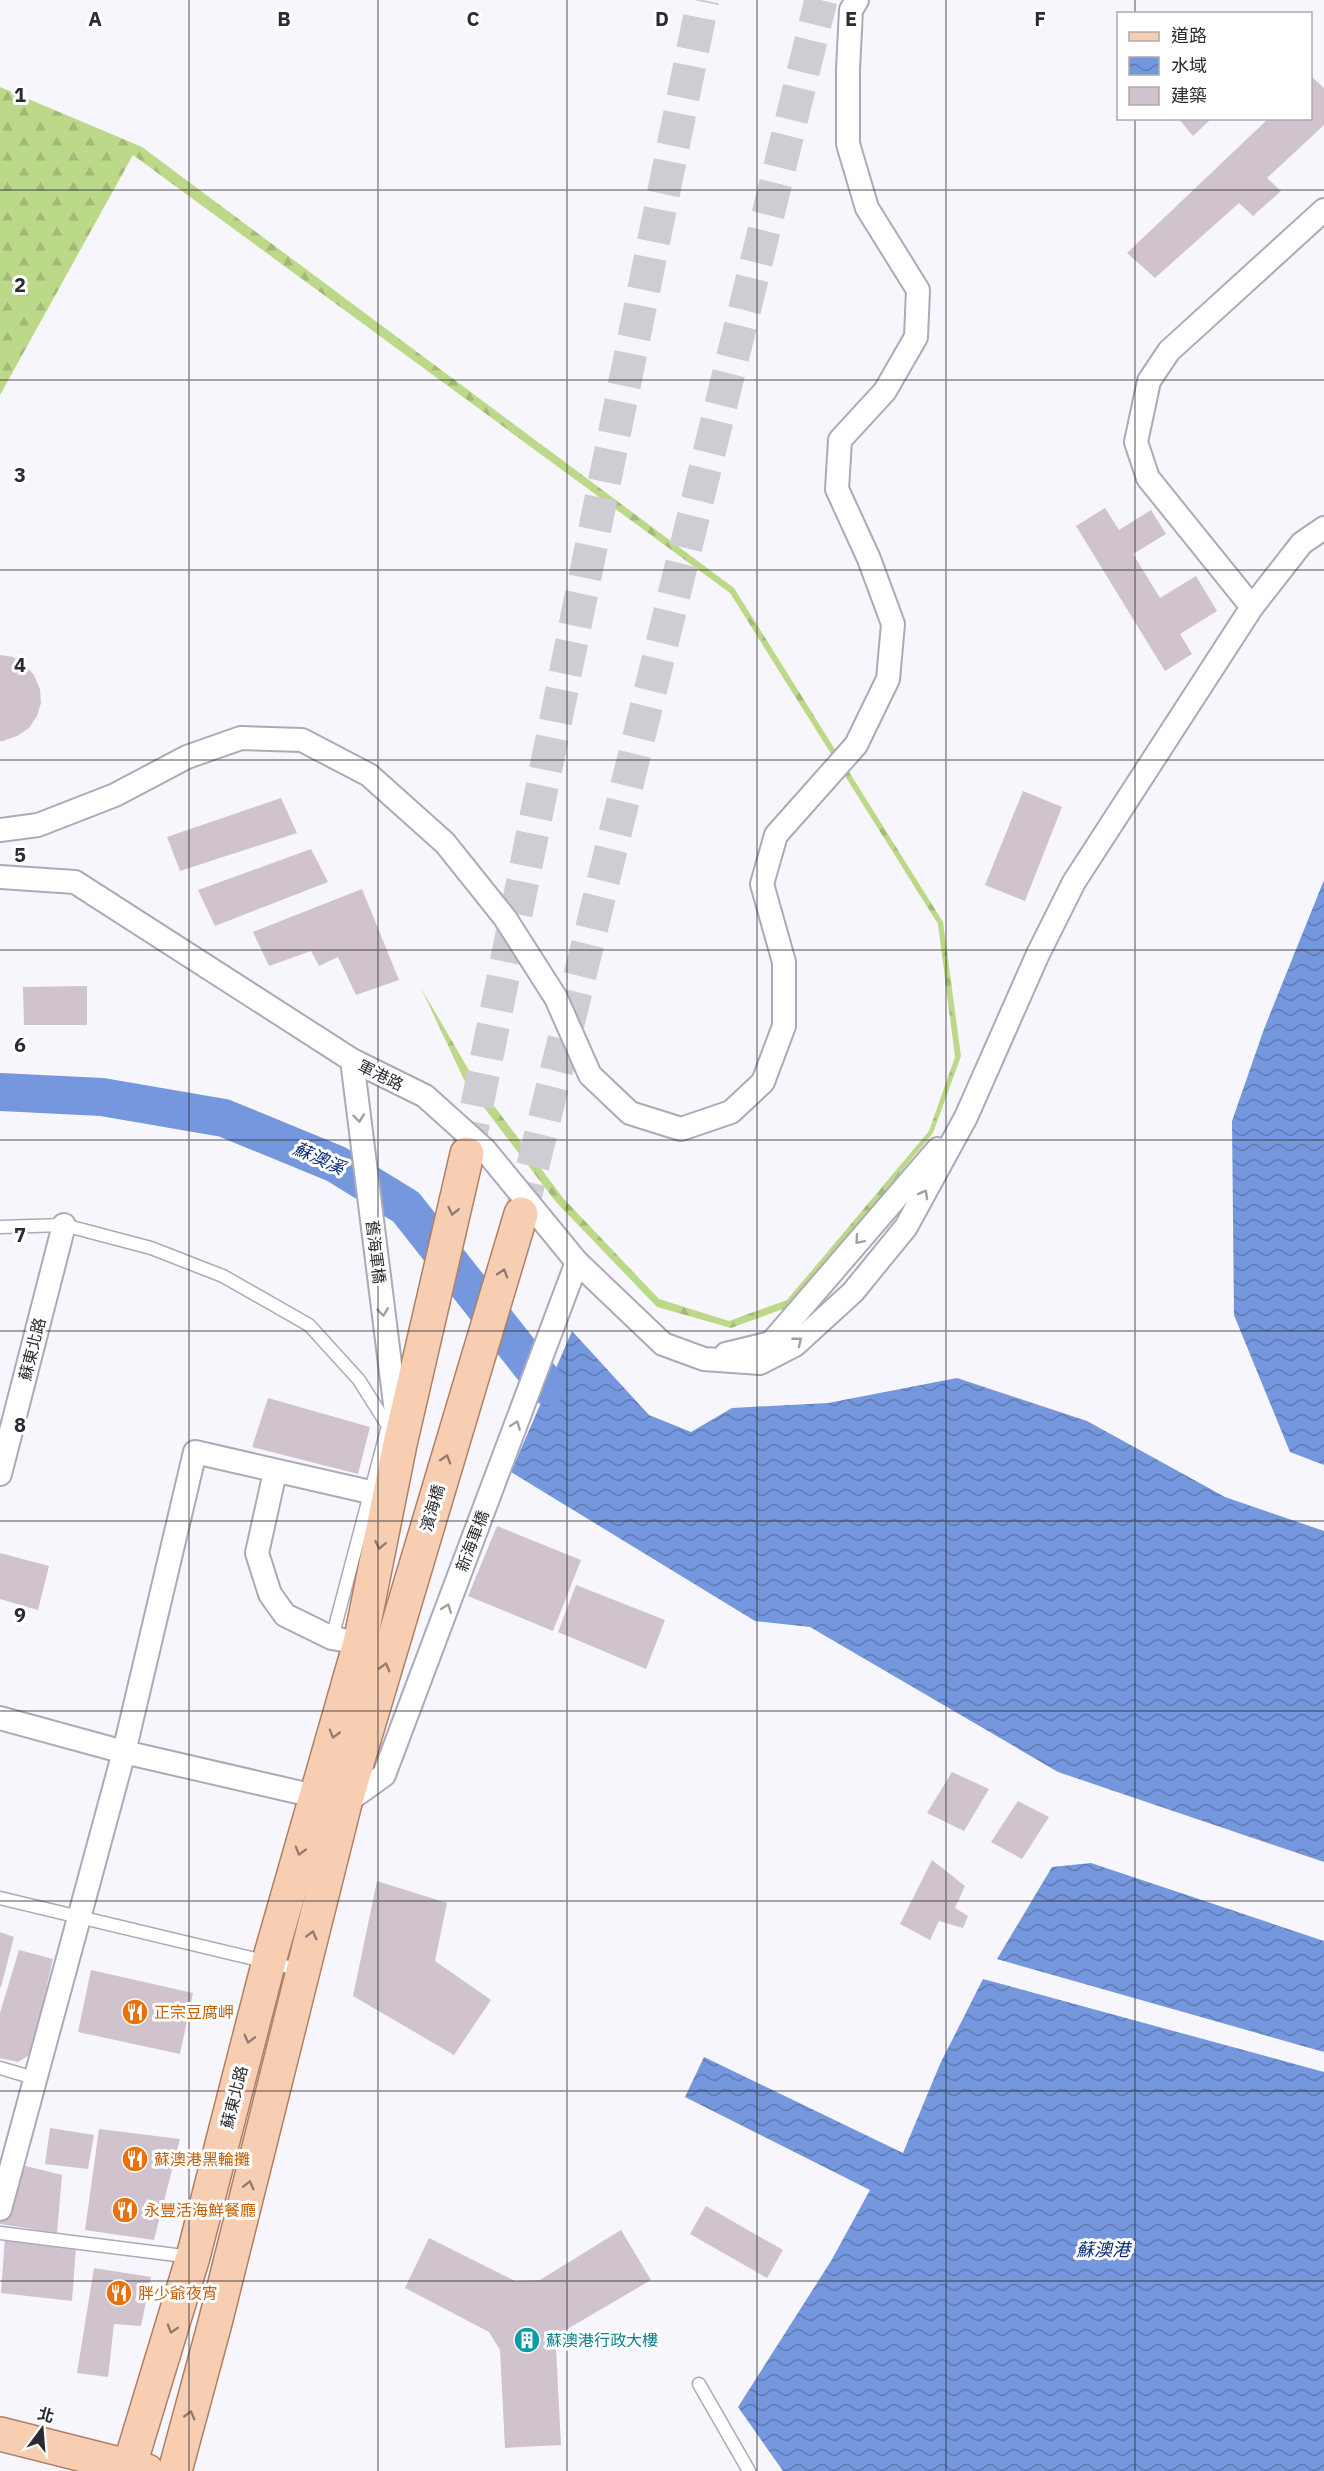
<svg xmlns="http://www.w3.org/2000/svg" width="1324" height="2471" font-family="'IBM Plex Sans','Noto Sans TC',sans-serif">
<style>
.forest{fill:url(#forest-firs)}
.water{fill:url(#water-waves)}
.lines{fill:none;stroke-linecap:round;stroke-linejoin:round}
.river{stroke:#7497dd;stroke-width:38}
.building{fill:#d0c3cd}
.primary-tunnel{stroke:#cecdd3;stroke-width:33;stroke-dasharray:33 16;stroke-linecap:butt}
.lane-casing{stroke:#abaab8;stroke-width:15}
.street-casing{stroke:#abaab8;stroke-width:26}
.primary-casing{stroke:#ae8065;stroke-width:36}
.lane{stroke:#fff;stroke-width:12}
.street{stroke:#fff;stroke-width:22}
.primary{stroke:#f8ceb3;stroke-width:33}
.oneway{stroke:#a0a0a2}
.oneway2{stroke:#927c72}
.grid{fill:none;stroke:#2c2b31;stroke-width:1.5;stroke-opacity:0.55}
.labels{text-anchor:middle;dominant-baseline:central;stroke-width:6;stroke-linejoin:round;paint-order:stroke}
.street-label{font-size:16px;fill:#2c2b31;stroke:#fff}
.food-label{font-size:16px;fill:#c56008;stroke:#fff;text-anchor:start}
.culture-label{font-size:16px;fill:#0d838f;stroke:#fff;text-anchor:start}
.water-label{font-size:18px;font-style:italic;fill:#082a7a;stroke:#fff}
.grid-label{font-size:20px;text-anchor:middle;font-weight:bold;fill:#2c2b31;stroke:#fff;stroke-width:6;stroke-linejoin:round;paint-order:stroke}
</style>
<defs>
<pattern id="forest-firs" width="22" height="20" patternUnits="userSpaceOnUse" patternTransform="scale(1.5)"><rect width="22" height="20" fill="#bcd989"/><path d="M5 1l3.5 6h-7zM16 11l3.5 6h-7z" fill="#a2ba77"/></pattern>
<pattern id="water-waves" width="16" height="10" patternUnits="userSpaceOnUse" patternTransform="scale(1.5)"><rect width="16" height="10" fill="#7497dd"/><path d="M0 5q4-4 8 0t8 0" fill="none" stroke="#5f7bb4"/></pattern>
</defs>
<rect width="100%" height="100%" fill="#f7f6fc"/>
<path class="forest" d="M0,87L142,147L734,588L943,922L961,1056L933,1133L791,1306L731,1328L657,1307L556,1202L466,1084L421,988L474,1079L563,1198L659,1299L729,1321L787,1300L929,1131L955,1057L938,924L730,593L133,155L0,395Z"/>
<g class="water">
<path d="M1324,880V1465L1290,1452L1234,1315L1232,1121L1264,1029Z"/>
<path d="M572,1331L649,1415L691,1432L732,1408L828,1403L957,1378L1087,1421L1225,1497L1324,1531V1862L1058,1772L810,1627L755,1621L511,1472Z"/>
<path d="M1091,1863L1324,1941V2052L997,1959L1052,1867Z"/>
<path d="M983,1979L1324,2072V2471H783L738,2407L831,2261L870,2190L685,2097L704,2057L903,2153L940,2064Z"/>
</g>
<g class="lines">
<path class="river" d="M0,1092L102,1097L224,1118L336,1164L406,1207L547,1386"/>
</g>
<g class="building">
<path d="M1312,77L1324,88V125L1267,178L1281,191L1253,216L1239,203L1155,278L1127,253L1269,118H1311Z"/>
<path d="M1178,118H1212L1193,136Z"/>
<path d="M1105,508L1119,530L1151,510L1166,534L1133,554L1160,598L1196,576L1217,611L1180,634L1192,654L1165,671L1076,526Z"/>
<path d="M0,655L13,657L25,665L34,675L40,689L41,703L37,716L29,728L17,736L3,741H0Z"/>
<path d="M1023,791L1062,807L1025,901L985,885Z"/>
<path d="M281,798L297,833L180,871L167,837Z"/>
<path d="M311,849L328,882L215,926L198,890Z"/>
<path d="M362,889L399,980L356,995L338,957L319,966L311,951L269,966L253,932Z"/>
<path d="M87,986V1025H24L23,987Z"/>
<path d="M268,1398L370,1427L358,1474L252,1447Z"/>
<path d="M497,1526L581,1560L553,1631L468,1596Z"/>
<path d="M0,1553L49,1566L38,1610L0,1599Z"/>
<path d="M576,1585L665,1620L646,1669L558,1632Z"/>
<path d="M952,1772L989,1789L964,1831L927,1813Z"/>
<path d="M1018,1801L1049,1817L1022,1859L991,1842Z"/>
<path d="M932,1860L965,1886L955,1908L968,1916L963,1928L939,1921L930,1940L900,1924Z"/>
<path d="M377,1881L447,1903L435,1961L491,2000L454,2055L353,1996Z"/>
<path d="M0,1932L14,1937L1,1987H0Z"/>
<path d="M19,1950L53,1959L31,2054L18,2062L0,2058V2013Z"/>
<path d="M91,1970L193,1993L180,2054L78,2032Z"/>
<path d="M50,2128L94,2135L88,2169L45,2164Z"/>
<path d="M99,2129L180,2139L154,2240L85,2230Z"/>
<path d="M14,2163L62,2175L57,2233L0,2224V2214Z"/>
<path d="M706,2206L783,2250L767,2278L690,2234Z"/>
<path d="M621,2230L651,2280L564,2331L556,2348L561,2445L505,2448L500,2350L489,2332L405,2288L429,2238L515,2281L540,2280Z"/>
<path d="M5,2237L76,2247L72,2301L1,2293Z"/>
<path d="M94,2268L151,2277L141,2326L114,2324L108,2377L77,2373Z"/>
</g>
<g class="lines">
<g class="primary-tunnel">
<path d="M467,1154L703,0"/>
<path d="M521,1214L821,0"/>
</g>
<defs>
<g id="lane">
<path d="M0,1227L64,1225L151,1248L223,1276L309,1325L359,1380L388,1426L332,1638"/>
<path d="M0,1898L301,1970"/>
<path d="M0,2068L34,2078"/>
<path d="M0,2233L192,2257"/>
<path d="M699,2384L749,2471"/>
</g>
<g id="street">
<path d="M1252,607L1148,478L1136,442L1149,381L1169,351L1324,210"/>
<path d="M0,830L38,825L115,795L187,757L241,738L302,740L369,775L445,843L505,918L556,998L590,1075L630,1113L681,1129L731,1112L763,1082L784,1026V962L762,884L776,835L856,745L888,679L893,624L869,559L837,489L840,440L885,391L916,337L918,290L867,208L848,144V69L851,10L857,0"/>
<path d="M0,877L75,882L352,1060L425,1096L485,1150L577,1262L663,1344L704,1359L760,1363L795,1345L853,1292L906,1227L966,1117L1038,954L1074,882L1252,607L1302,543L1324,528"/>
<path d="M352,1060L398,1428"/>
<path d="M726,1354L771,1343L938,1149"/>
<path d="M275,1472L257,1553L270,1594L285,1615L332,1638L360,1643"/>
<path d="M0,1474L64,1225"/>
<path d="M0,1718L124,1752L345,1803L384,1775L577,1262"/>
<path d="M0,2209L124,1752L195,1452L370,1492"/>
</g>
<g id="primary">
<path d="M0,2434L147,2471"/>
<path d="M128,2471L193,2257L269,1961L360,1643L400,1444L467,1154"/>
<path d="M175,2471L215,2323L345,1803L521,1214"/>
</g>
</defs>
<use href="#lane" class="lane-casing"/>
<use href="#street" class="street-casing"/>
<use href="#primary" class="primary-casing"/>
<use href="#lane" class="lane"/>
<use href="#street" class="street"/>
<use href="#primary" class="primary"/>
</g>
<defs><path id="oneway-chevron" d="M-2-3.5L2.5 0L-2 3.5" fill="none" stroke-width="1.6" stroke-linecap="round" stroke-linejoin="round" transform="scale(1.5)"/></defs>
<g class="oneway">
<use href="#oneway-chevron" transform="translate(359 1118) rotate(83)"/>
<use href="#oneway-chevron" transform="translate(924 1194) rotate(-61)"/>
<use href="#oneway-chevron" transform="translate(859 1240) rotate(131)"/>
<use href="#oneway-chevron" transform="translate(383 1312) rotate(83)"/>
<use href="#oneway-chevron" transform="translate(798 1341) rotate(-39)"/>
<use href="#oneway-chevron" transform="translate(516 1425) rotate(-69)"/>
<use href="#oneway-chevron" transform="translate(447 1608) rotate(-69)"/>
</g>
<g class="oneway2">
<use href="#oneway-chevron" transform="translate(453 1211) rotate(103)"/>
<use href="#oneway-chevron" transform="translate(503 1273) rotate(-73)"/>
<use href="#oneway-chevron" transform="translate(446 1459) rotate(-73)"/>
<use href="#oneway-chevron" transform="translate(380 1545) rotate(101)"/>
<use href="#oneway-chevron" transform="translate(385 1667) rotate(-74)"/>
<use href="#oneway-chevron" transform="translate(334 1734) rotate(106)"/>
<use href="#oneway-chevron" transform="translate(300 1851) rotate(106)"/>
<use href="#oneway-chevron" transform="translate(312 1935) rotate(-75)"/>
<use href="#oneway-chevron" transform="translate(249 2039) rotate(104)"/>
<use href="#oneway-chevron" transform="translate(249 2185) rotate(-76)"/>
<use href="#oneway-chevron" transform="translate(172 2329) rotate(107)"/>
<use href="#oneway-chevron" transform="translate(190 2415) rotate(-75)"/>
</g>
<path class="grid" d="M189,0V2471M378,0V2471M567,0V2471M757,0V2471M946,0V2471M1135,0V14M1135,118V2471M0,190H1324M0,380H1324M0,570H1324M0,760H1324M0,950H1324M0,1140H1324M0,1331H1324M0,1521H1324M0,1711H1324M0,1901H1324M0,2091H1324M0,2281H1324"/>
<defs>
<symbol id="restaurant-disc" viewBox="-11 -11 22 22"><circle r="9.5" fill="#e8710a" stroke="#fff"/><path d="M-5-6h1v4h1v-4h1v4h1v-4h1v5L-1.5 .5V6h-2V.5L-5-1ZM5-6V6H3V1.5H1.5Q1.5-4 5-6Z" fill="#fff"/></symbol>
<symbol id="building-disc" viewBox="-11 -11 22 22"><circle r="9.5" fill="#0f9aa8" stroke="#fff"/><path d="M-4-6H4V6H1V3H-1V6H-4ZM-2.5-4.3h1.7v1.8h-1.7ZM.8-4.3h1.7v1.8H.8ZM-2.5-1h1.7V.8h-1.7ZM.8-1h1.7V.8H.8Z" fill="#fff"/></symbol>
</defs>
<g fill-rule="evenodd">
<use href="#restaurant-disc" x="120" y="1997" width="30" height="30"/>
<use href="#restaurant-disc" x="120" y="2144" width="30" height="30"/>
<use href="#restaurant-disc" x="110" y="2195" width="30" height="30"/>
<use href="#restaurant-disc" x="104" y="2278" width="30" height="30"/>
<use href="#building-disc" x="512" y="2325" width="30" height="30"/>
</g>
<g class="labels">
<g class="street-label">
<text transform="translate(381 1075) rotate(26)">軍港路</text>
<text transform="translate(376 1252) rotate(83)">舊海軍橋</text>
<text transform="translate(32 1349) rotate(-76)">蘇東北路</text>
<text transform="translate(432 1508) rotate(-74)">濱海橋</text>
<text transform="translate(472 1541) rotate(-69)">新海軍橋</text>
<text transform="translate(234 2097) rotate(-76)">蘇東北路</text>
</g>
<g class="food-label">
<text x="154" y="2012">正宗豆腐岬</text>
<text x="154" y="2159">蘇澳港黑輪攤</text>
<text x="144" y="2210">永豐活海鮮餐廳</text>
<text x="138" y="2293">胖少爺夜宵</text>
</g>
<g class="culture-label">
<text x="546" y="2340">蘇澳港行政大樓</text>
</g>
<g class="water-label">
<text transform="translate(319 1158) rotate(24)">蘇澳溪</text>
<text x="1103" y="2249">蘇澳港</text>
</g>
</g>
<g class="grid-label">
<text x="95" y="26">A</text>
<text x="284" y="26">B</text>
<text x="473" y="26">C</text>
<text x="662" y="26">D</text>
<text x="851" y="26">E</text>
<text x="1040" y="26">F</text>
<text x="20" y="102">1</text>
<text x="20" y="292">2</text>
<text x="20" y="482">3</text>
<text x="20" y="672">4</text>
<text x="20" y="862">5</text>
<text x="20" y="1052">6</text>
<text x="20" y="1242">7</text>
<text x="20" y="1432">8</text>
<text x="20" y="1622">9</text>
</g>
<rect x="1117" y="12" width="195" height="108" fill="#ffffff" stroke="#abaaad" stroke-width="1.5"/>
<rect x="1129" y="32" width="30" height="9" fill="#f8ceb3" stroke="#abaaad" stroke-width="1.5"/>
<text x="1171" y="42" font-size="18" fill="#2c2b31">道路</text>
<rect x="1129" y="57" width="30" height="18" fill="url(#water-waves)" stroke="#abaaad" stroke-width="1.5"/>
<text x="1171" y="72" font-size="18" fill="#2c2b31">水域</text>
<rect x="1129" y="87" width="30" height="18" fill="#d0c3cd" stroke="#abaaad" stroke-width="1.5"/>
<text x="1171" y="102" font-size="18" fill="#2c2b31">建築</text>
<g transform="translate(42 2429) rotate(16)" stroke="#ffffff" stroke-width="4.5" paint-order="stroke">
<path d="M0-4.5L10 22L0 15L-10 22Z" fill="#2c2b31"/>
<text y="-9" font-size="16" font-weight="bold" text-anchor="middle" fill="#2c2b31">北</text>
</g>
</svg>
